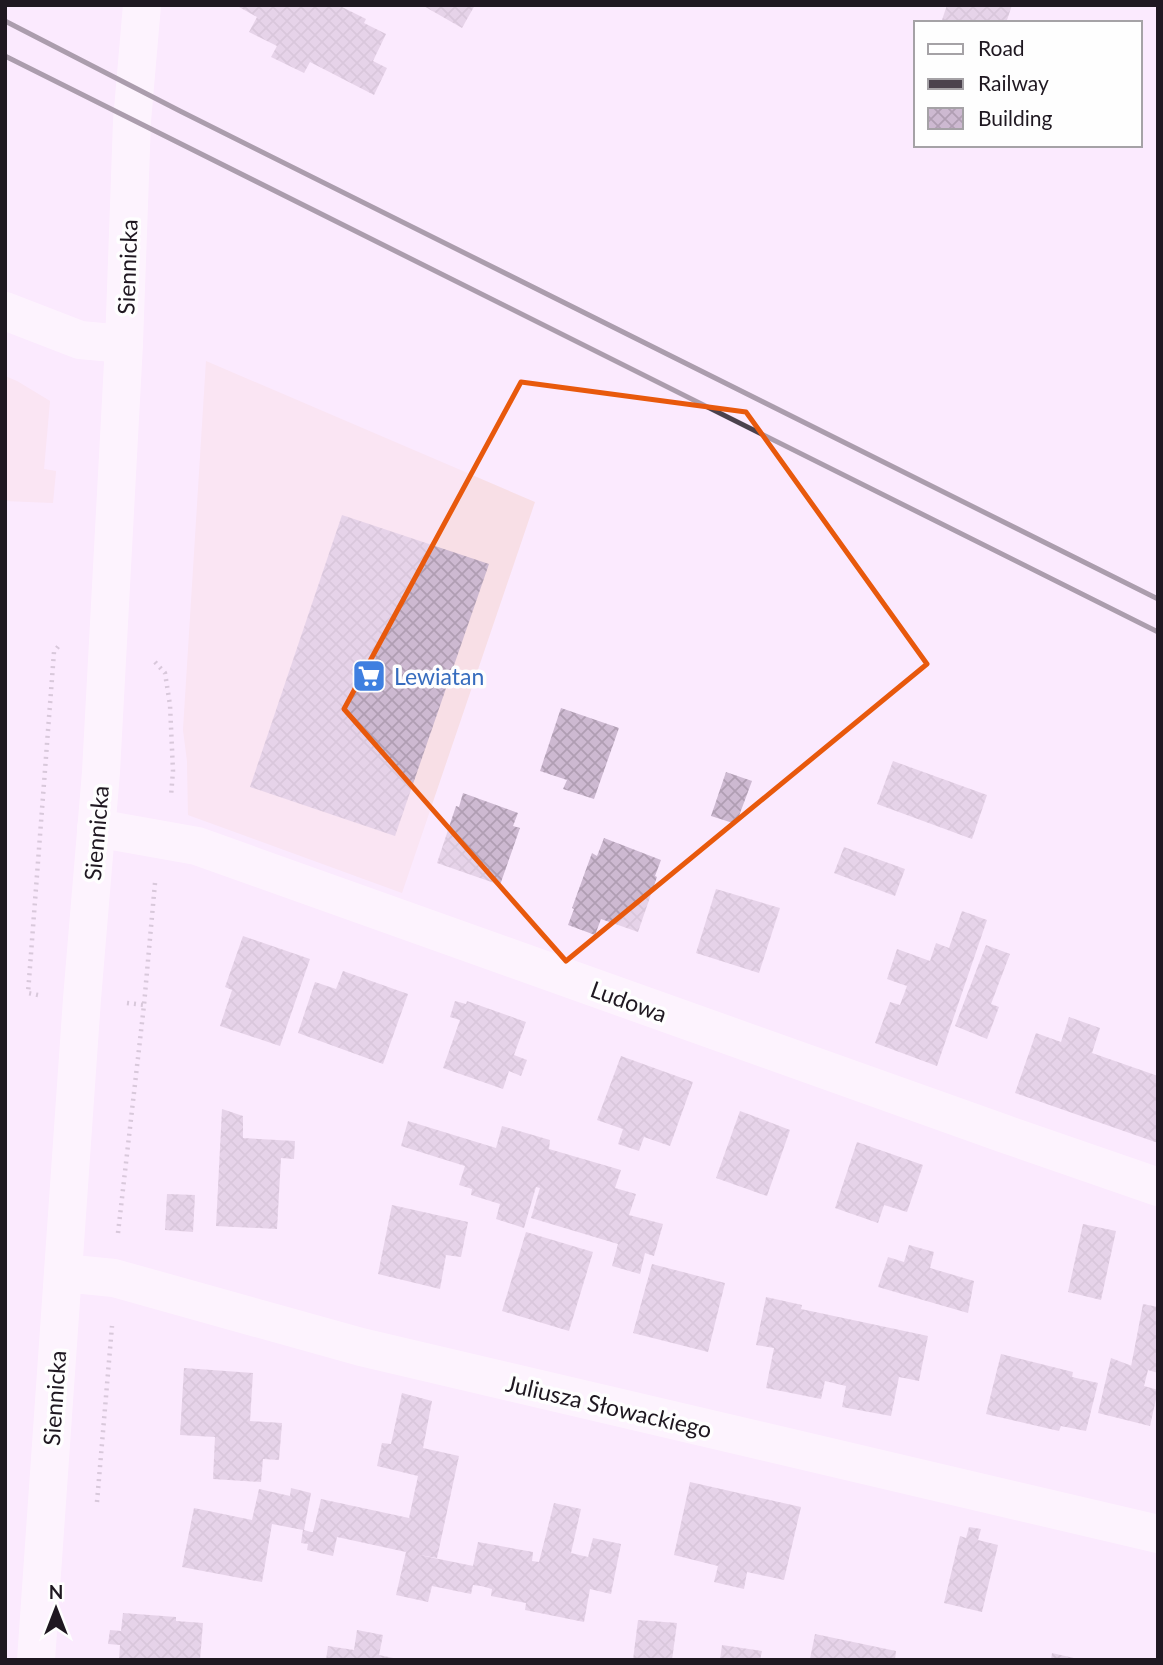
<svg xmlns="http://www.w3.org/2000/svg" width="1163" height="1665" font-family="Lato,sans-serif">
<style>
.commercial{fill:#f8dfe6}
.building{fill:url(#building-cross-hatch)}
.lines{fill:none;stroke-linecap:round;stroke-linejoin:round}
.path{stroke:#aea1b1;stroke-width:4.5;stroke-dasharray:2 5;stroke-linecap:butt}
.minor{stroke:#fff;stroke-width:38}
.major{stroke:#fff;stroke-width:38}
.rail{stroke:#4b424d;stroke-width:5}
.marked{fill:none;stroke:#e8590c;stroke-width:5;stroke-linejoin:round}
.labels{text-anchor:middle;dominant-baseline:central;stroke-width:7;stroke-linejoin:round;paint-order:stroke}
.street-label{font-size:23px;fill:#1f1821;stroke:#fefefe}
.shop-label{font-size:23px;fill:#366cbe;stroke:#fefefe;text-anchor:start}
</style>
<defs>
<pattern id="building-cross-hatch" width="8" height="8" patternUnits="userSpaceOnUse" patternTransform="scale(1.75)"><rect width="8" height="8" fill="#cdb9d1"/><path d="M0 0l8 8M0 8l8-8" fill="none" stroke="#b09eb3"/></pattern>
</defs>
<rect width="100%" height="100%" fill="#fbeafe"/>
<g class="commercial">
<path d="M206,361L535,502L402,893L188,815L187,761L183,730Z"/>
<path d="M5,376L17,381L50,401L44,469L56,471L53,503L5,501Z"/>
</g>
<g class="building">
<path d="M240,5H338L366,19L364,23L386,34L373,61L387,68L374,95L310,62L304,73L271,57L277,46L249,32L257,17L239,7Z"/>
<path d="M422,5H475L462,28Z"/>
<path d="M947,5H1012L1006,23H941Z"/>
<path d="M342,515L489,564L395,836L250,787Z"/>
<path d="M561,708L619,728L594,799L563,789L567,780L540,771Z"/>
<path d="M893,761L987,795L972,839L877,804Z"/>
<path d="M726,772L752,781L736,824L711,816Z"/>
<path d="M463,793L518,813L513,826L520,828L500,885L437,863L456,806L459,807Z"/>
<path d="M604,838L661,860L655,876L657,877L638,932L601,919L595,935L568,925L574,909L572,908L592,853L597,856Z"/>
<path d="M844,847L905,869L895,896L834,873Z"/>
<path d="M716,889L780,908L759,973L696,953Z"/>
<path d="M962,911L987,920L937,1066L875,1043L890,1002L900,1005L907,986L887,979L897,949L930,961L936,943L949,948Z"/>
<path d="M243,936L310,959L280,1046L220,1026L232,990L225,987Z"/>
<path d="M986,945L1010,954L991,1004L999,1007L987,1039L955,1026Z"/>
<path d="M343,971L408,994L383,1064L298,1033L315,982L336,989Z"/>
<path d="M455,1001L466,1004L467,1001L526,1022L514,1055L527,1060L521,1076L509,1071L503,1089L443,1068L460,1020L450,1017Z"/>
<path d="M1069,1017L1100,1028L1092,1053L1158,1076V1143L1015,1093L1036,1033L1061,1042Z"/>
<path d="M621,1056L693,1082L670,1146L644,1137L639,1151L618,1144L623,1129L597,1120Z"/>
<path d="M222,1109L243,1116V1138L295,1141L294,1159L281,1158L277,1229L216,1226Z"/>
<path d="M740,1111L790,1130L767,1196L716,1178Z"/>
<path d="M408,1121L496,1148L502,1126L550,1140L549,1149L621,1170L615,1188L636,1194L629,1215L663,1224L654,1256L645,1253L640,1274L612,1266L618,1244L531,1218L540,1188L536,1187L524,1228L496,1219L500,1204L471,1195L472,1189L459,1185L465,1166L401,1146Z"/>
<path d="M857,1142L923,1165L907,1212L884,1205L878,1223L835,1208Z"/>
<path d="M167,1194L195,1195L193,1232L165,1230Z"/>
<path d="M392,1205L468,1222L461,1257L446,1255L440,1289L378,1274Z"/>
<path d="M1083,1224L1116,1231L1101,1300L1068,1292Z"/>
<path d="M526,1232L593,1252L569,1331L502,1311Z"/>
<path d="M909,1245L934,1252L930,1268L974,1281L968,1313L878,1287L888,1257L904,1262Z"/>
<path d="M652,1264L725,1283L708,1352L633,1333Z"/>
<path d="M766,1297L802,1305L801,1309L928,1336L919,1381L899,1377L891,1416L842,1407L846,1386L825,1381L821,1399L766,1388L774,1348L756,1345Z"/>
<path d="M1143,1304L1158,1307V1373L1148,1370L1144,1386L1158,1390L1150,1426L1098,1413L1111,1358L1132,1366L1125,1398Z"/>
<path d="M1001,1354L1073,1372L1072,1377L1098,1383L1086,1431L1061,1426L1059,1431L986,1414Z"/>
<path d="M184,1368L253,1373L250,1421L282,1423L279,1460L263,1459L261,1482L213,1479L215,1437L180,1435Z"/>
<path d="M402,1393L432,1401L423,1448L459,1456L437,1558L414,1554L498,1571L473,1566L478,1542L533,1552L532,1561L539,1562L554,1503L581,1509L571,1553L588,1557L593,1538L621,1544L611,1594L590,1589L584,1622L525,1610L526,1603L491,1596L492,1589L481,1586L473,1585L471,1594L432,1586L428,1602L396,1595L406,1552L337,1537L333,1556L307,1550L308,1544L301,1543L303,1530L272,1524L262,1582L182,1567L194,1508L252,1520L259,1489L290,1496L291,1488L311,1493L304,1530L311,1532H313L321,1499L409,1518L418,1476L377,1466L382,1443L391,1444Z"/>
<path d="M690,1482L801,1507L784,1580L747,1572L744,1589L714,1582L718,1566L674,1555Z"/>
<path d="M969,1527L981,1529L978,1540L998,1545L982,1612L944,1603L960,1536L966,1538Z"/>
<path d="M123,1613L176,1617V1621L203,1623L200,1660H119L120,1645L108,1644L110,1630L121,1631Z"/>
<path d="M638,1620L677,1623L672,1660H633Z"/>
<path d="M357,1630L383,1635L379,1655L398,1659L397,1660H326L328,1646L354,1650Z"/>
<path d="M815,1634L896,1651L895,1660L810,1659Z"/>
<path d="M722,1645L762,1651L760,1660H720Z"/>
<path d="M1052,1653L1078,1659V1660H1051Z"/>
</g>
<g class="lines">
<g class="path">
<path d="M155,662L165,673L170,705L173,771L171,796"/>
<path d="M38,995L28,993L54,652L60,644"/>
<path d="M127,1003L144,1005"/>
<path d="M118,1233L144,1005L155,883"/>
<path d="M97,1502L112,1326"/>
</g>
<g class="minor">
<path d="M5,311L80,340L124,344"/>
<path d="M96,828L197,846L1005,1134L1158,1187"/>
<path d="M63,1273L114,1278L361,1347L1158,1534"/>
</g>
<path class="major" d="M36,1660L82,999L101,772L124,344L132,121L142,5"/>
<g class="rail">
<path d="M5,21L180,111L1158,599"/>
<path d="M5,56L1158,632"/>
</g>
</g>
<path d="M0 0H1163V1665H0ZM521,382L746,412L927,664L566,961L344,709Z" fill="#fbeafe" fill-opacity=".55" fill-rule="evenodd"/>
<path class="marked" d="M521,382L746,412L927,664L566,961L344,709Z"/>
<defs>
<symbol id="supermarket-square" viewBox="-11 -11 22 22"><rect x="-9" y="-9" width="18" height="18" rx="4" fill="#3f7fe0" stroke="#fefefe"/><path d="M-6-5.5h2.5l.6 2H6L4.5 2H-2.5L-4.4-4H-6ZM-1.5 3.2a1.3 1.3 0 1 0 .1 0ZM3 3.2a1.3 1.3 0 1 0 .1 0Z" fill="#fff"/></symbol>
</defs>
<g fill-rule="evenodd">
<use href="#supermarket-square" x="350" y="657" width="38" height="38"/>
</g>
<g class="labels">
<g class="street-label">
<text transform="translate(127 267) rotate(-88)">Siennicka</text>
<text transform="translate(96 833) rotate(-85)">Siennicka</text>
<text transform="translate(629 1001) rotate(20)">Ludowa</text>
<text transform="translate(54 1398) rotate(-86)">Siennicka</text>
<text transform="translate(609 1406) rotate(13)">Juliusza Słowackiego</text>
</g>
<g class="shop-label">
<text x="394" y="676">Lewiatan</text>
</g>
</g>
<rect width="1163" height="1665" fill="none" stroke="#1f1821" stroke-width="14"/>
<rect x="914" y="21" width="228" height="126" fill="#fefefe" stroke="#a5a2a6" stroke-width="2"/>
<rect x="928" y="44" width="35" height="10" fill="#ffffff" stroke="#a5a2a6" stroke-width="2"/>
<text x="978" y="56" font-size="21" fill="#1f1821">Road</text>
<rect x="928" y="79" width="35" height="10" fill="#4b424d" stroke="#a5a2a6" stroke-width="2"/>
<text x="978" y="91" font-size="21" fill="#1f1821">Railway</text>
<rect x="928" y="108" width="35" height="21" fill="url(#building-cross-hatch)" stroke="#a5a2a6" stroke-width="2"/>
<text x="978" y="126" font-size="21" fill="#1f1821">Building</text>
<g transform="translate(56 1609)" stroke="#fefefe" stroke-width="5" paint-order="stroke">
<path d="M0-5L12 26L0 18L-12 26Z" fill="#1f1821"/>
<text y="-10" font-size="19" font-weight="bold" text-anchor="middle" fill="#1f1821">N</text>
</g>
</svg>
